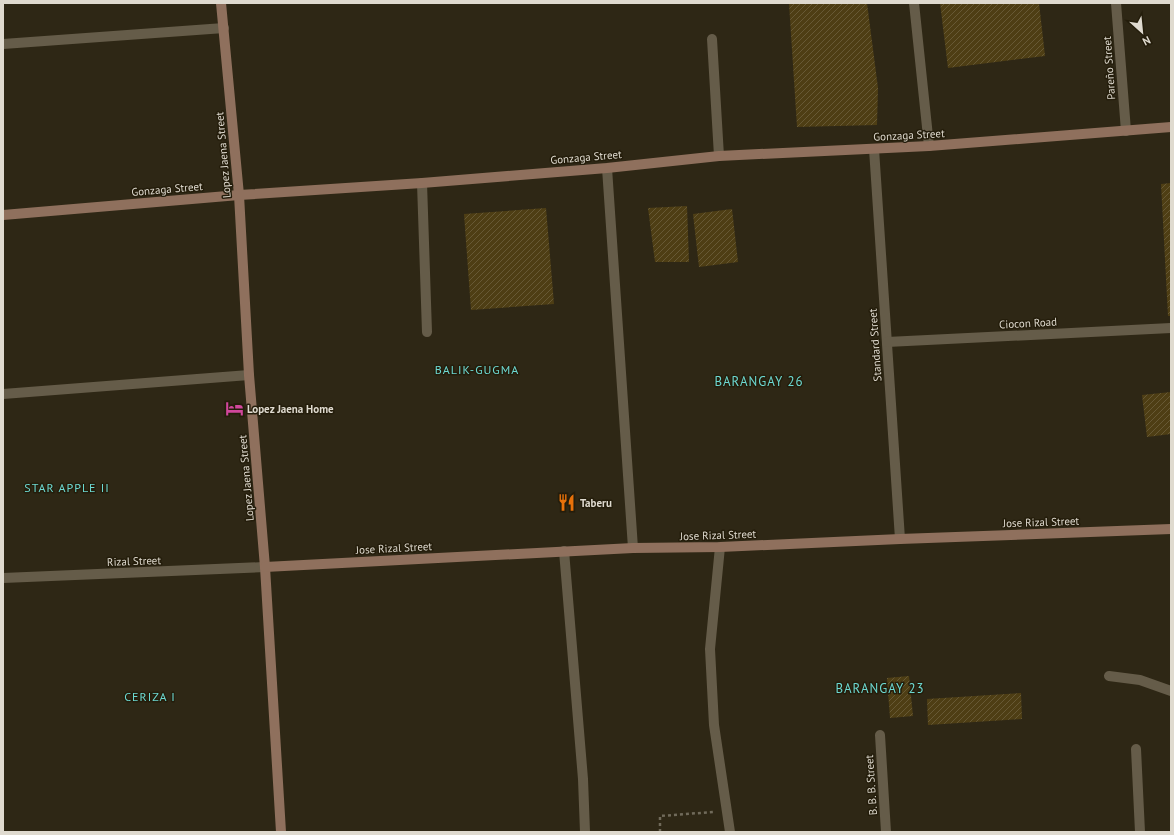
<svg xmlns="http://www.w3.org/2000/svg" width="1174" height="835" font-family="'PT Sans',sans-serif">
<style>
.building{fill:url(#building-hatch)}
.lines{fill:none;stroke-linecap:round;stroke-linejoin:round}
.path{stroke:#706a5a;stroke-width:2.5;stroke-dasharray:3 3;stroke-linecap:butt}
.lane{stroke:#655c49;stroke-width:10}
.street{stroke:#655c49;stroke-width:10}
.secondary{stroke:#8f705d;stroke-width:10}
.labels{text-anchor:middle;dominant-baseline:central;stroke-width:3;stroke-linejoin:round;paint-order:stroke}
.street-label{font-size:11px;fill:#dfdacf;stroke:#241d0b}
.poi-label{font-size:11px;font-weight:bold;fill:#dfdacf;stroke:#241d0b;text-anchor:start}
.neighbourhood-label{font-size:12px;letter-spacing:1px;fill:#6dd9d2;stroke:#241d0b}
.quarter-label{font-size:13px;letter-spacing:1px;fill:#6dd9d2;stroke:#241d0b}
</style>
<defs>
<pattern id="building-hatch" width="6" height="6" patternUnits="userSpaceOnUse"><rect width="6" height="6" fill="#4e3e14"/><path d="M-1 1l2-2M0 6l6-6M5 7l2-2" fill="none" stroke="#675935"/></pattern>
</defs>
<rect width="100%" height="100%" fill="#2e2715"/>
<g class="building">
<path d="M789,3H867L878,88L877,125L797,127Z"/>
<path d="M940,3H1039L1045,56L948,68Z"/>
<path d="M1171,183V316H1168L1161,184Z"/>
<path d="M687,206L689,262H655L648,208Z"/>
<path d="M546,208L554,304L471,310L464,214Z"/>
<path d="M732,209L738,262L699,267L693,214Z"/>
<path d="M1171,392V434L1147,437L1142,395Z"/>
<path d="M909,676L913,716L890,718L887,678Z"/>
<path d="M1021,693L1022,719L928,725L927,699Z"/>
</g>
<g class="lines">
<path class="path" d="M660,832V816L713,812"/>
<g class="lane">
<path d="M914,3L929,146"/>
<path d="M712,39L719,156"/>
<path d="M422,183L427,332"/>
<path d="M564,551L583,779L585,832"/>
</g>
<g class="street">
<path d="M1116,3L1126,131"/>
<path d="M3,44L224,28"/>
<path d="M874,149L900,539"/>
<path d="M607,168L633,548"/>
<path d="M887,342L1171,328"/>
<path d="M3,394L249,375"/>
<path d="M720,547L710,649L714,725L730,832"/>
<path d="M3,578L265,567"/>
<path d="M1109,676L1140,680L1171,691"/>
<path d="M880,735L886,832"/>
<path d="M1136,749L1140,832"/>
</g>
<g class="secondary">
<path d="M221,3L239,195L249,375L265,567L281,832"/>
<path d="M3,215L239,195L422,183L607,168L719,156L929,146L1171,127"/>
<path d="M265,567L633,548L720,547L900,539L1171,529"/>
</g>
</g>
<defs>
<symbol id="hotel-bare" viewBox="-9 -9 18 18"><path d="M-6-4.5h1.5V1H6V5H4.5V3h-9V5H-6ZM-4 0a1.8 1.8 0 1 1 3.6 0ZM.5 0V-2.5h3Q6-2.5 6 0Z" fill="#d1479c" stroke="#241d0b" stroke-width="2.5" paint-order="stroke"/></symbol>
<symbol id="restaurant-bare" viewBox="-9 -9 18 18"><path d="M-5-6h1v4h1v-4h1v4h1v-4h1v5L-1.5 .5V6h-2V.5L-5-1ZM5-6V6H3V1.5H1.5Q1.5-4 5-6Z" fill="#e8710a" stroke="#241d0b" stroke-width="2.5" paint-order="stroke"/></symbol>
</defs>
<g fill-rule="evenodd">
<use href="#hotel-bare" x="222" y="396" width="25" height="25"/>
<use href="#restaurant-bare" x="554" y="490" width="25" height="25"/>
</g>
<g class="labels">
<g class="street-label">
<text transform="translate(1109 68) rotate(-94)">Pareño Street</text>
<text transform="translate(909 135) rotate(-3)">Gonzaga Street</text>
<text transform="translate(223 155) rotate(-95)">Lopez Jaena Street</text>
<text transform="translate(586 157) rotate(-5)">Gonzaga Street</text>
<text transform="translate(167 189) rotate(-5)">Gonzaga Street</text>
<text transform="translate(1028 323) rotate(-3)">Ciocon Road</text>
<text transform="translate(875 345) rotate(-94)">Standard Street</text>
<text transform="translate(246 478) rotate(-95)">Lopez Jaena Street</text>
<text transform="translate(1041 522) rotate(-2)">Jose Rizal Street</text>
<text transform="translate(718 535) rotate(-2)">Jose Rizal Street</text>
<text transform="translate(394 548) rotate(-3)">Jose Rizal Street</text>
<text transform="translate(134 561) rotate(-2)">Rizal Street</text>
<text transform="translate(871 785) rotate(-94)">B. B. B. Street</text>
</g>
<g class="poi-label">
<text x="247" y="409">Lopez Jaena Home</text>
<text x="580" y="503">Taberu</text>
</g>
<g class="neighbourhood-label">
<text x="477" y="369">BALIK-GUGMA</text>
<text x="67" y="487">STAR APPLE II</text>
<text x="150" y="696">CERIZA I</text>
</g>
<g class="quarter-label">
<text x="759" y="381">BARANGAY 26</text>
<text x="880" y="688">BARANGAY 23</text>
</g>
</g>
<rect width="1174" height="835" fill="none" stroke="#dfdacf" stroke-width="8"/>
<g transform="translate(1142 32) rotate(153)" stroke="#241d0b" stroke-width="3" paint-order="stroke">
<path d="M0-3L7 15L0 10L-7 15Z" fill="#dfdacf"/>
<text y="-6" font-size="11" font-weight="bold" text-anchor="middle" fill="#dfdacf">N</text>
</g>
</svg>
